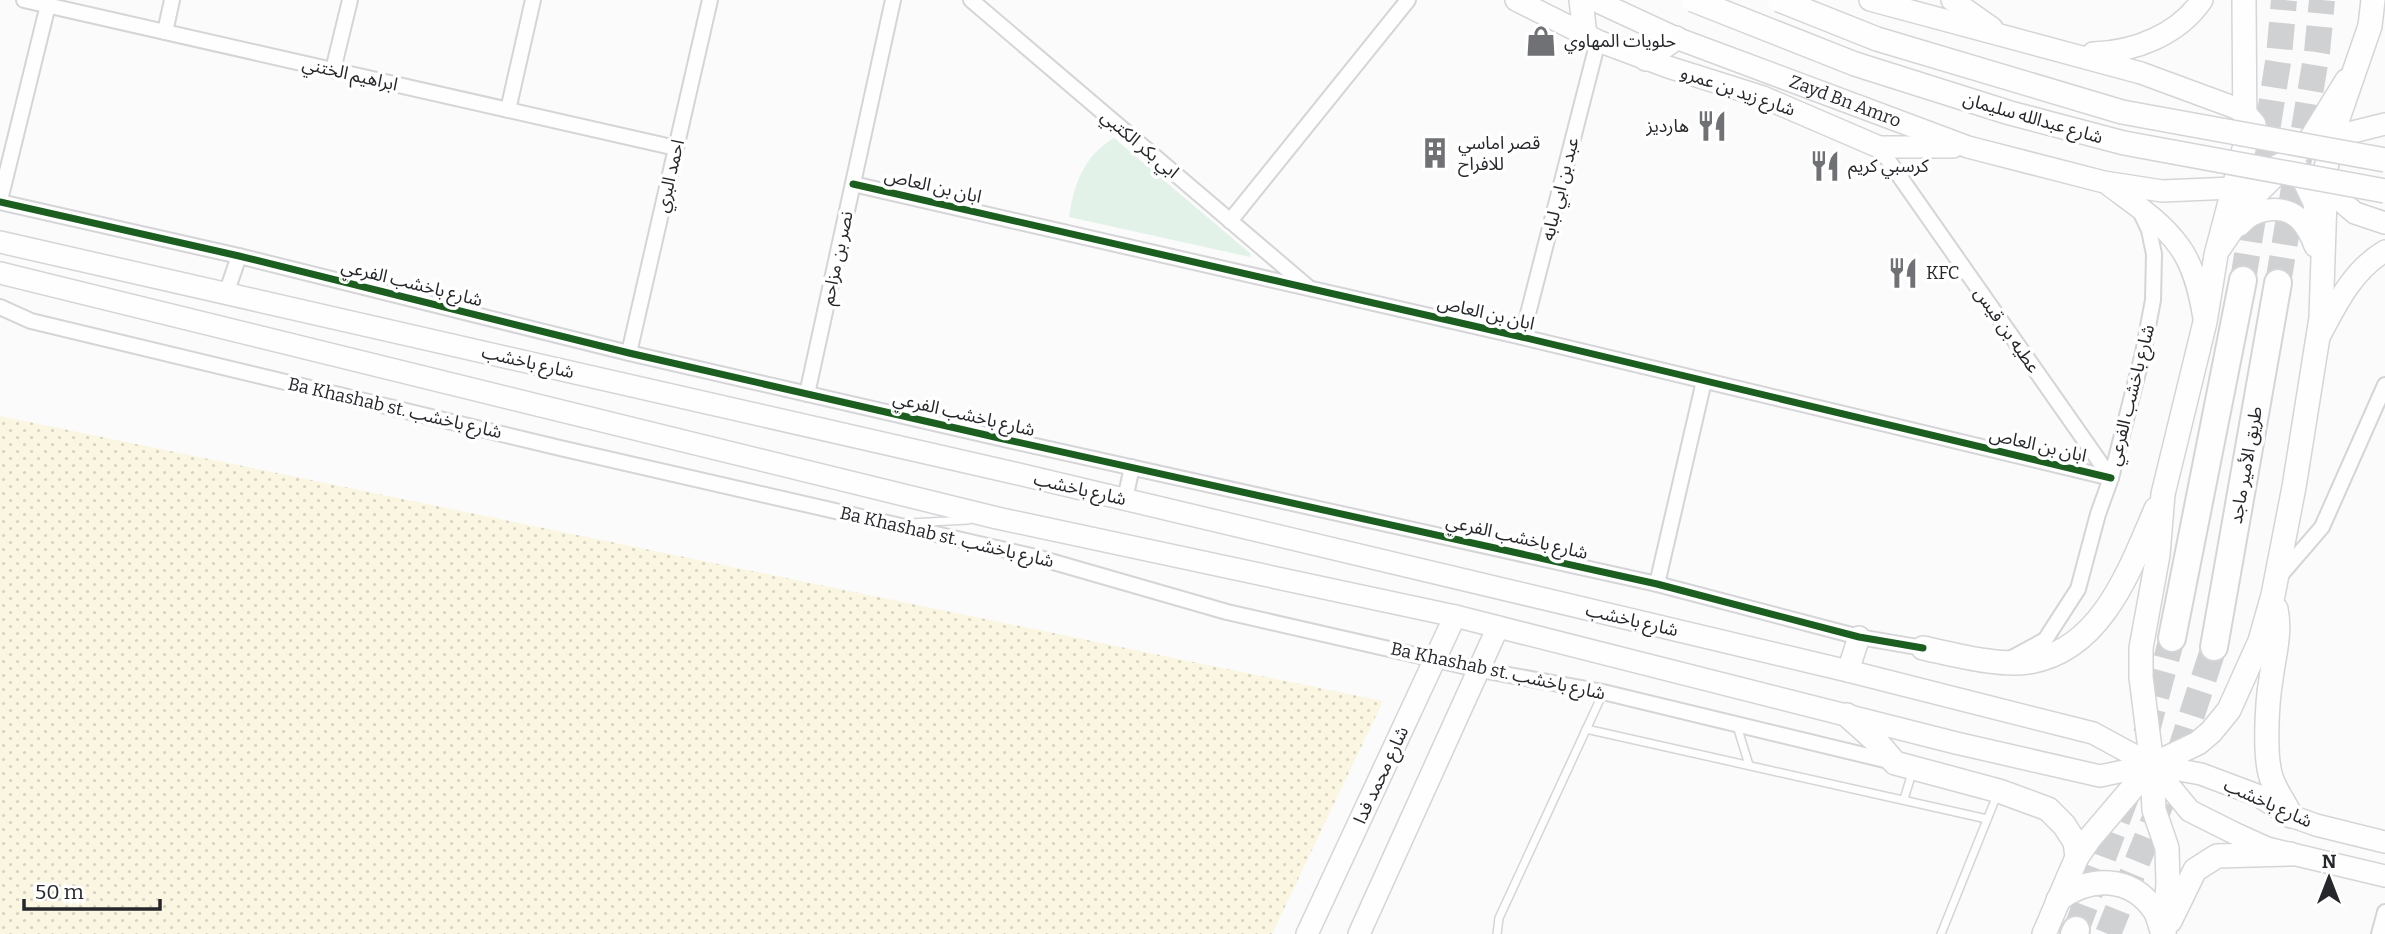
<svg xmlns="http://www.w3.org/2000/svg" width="2385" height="934" font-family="Bitter,'Noto Sans Arabic',serif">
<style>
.sand{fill:url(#sand-dots)}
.park{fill:#e2f2e8}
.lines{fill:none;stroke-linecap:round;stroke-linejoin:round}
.highway-tunnel{stroke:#d0d1d2;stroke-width:26;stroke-dasharray:26 13;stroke-linecap:butt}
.lane-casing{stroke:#d5d5d8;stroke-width:10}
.street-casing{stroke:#d5d5d8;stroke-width:18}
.secondary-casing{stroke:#d5d5d8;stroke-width:24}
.primary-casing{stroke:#d5d5d8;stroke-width:26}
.highway-casing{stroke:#d5d5d8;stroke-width:30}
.lane{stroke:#fefeff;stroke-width:7}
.street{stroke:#fefeff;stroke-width:14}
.secondary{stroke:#fefeff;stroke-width:21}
.primary{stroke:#fefeff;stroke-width:23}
.highway{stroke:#fefeff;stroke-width:26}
.primary-bridge-casing{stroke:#d5d5d8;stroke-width:26;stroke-linecap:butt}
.primary-bridge{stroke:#fefeff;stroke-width:23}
.cycleway-casing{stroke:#fff;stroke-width:11}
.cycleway{stroke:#1b5e20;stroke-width:7}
.labels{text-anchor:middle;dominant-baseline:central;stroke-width:7;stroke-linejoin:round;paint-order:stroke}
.poi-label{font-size:18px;fill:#25272b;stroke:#fff;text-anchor:start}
.street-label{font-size:18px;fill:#25272b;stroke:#fff}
</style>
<defs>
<pattern id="sand-dots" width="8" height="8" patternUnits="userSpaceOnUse" patternTransform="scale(1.75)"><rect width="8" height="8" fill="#fbf6e2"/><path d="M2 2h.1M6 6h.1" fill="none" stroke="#d7d3c2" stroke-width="1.8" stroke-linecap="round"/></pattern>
</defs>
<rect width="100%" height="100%" fill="#fbfbfc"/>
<path class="sand" d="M0,416L1383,701L1272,934H0Z"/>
<path class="park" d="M1114,138L1251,254L1250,257L1069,217C1074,183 1084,156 1114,138Z"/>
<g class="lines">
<g class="highway-tunnel">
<path d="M2243,280L2279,56L2284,0"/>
<path d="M2278,283L2317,52L2322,0"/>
<path d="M2146,734L2172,638"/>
<path d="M2076,930L2127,794"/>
<path d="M2108,934L2172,776L2214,647"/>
</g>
<defs>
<g id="lane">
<path d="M910,523L968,520"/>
<path d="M1737,726L1749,765"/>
<path d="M1586,729L1987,819"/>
<path d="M1904,799L1912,773"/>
<path d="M1497,934L1499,918L1603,693"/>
<path d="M1941,934L1997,795"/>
</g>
<g id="street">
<path d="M24,0L676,148"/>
<path d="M971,0L1308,287"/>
<path d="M165,32L172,0"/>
<path d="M333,70L350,0"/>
<path d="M508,110L533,0"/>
<path d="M1879,147L2111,478"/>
<path d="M853,184L1522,337L2111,478"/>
<path d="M0,200L48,5"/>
<path d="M0,202L239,256L629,353L999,438L1657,584L1859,637L1923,648"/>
<path d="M1230,221L1408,0"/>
<path d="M226,294L239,256"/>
<path d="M0,307L31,321L560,448L1036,557L1227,612L1481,670L1603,692L1893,762"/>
<path d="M1522,337L1598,41"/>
<path d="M629,353L710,0"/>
<path d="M807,394L893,0"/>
<path d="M1125,499L1132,467"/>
<path d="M2279,577L2322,527L2385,385"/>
<path d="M1657,584L1704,381"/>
<path d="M2010,659L2045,640L2078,589L2098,514L2111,478L2143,353L2153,300L2154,254L2149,230L2140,211"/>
<path d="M2379,934L2385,912"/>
</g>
<g id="secondary">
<path d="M1516,0L1598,41L1668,67L1763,97L1879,147H1953"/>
<path id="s1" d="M1594,0L1676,38L1968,147L2104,182L2162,191L2233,188L2292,158L2304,148L2346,80"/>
<path d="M1870,0L2141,73L2244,111L2255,124"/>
<path d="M1952,0L1992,28"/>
<path d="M2093,53C2134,52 2178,35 2202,0"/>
<path d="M2318,145L2333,137L2385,124"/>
<path d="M2295,163L2314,203L2317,228"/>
<path d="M2317,181L2355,213L2385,223"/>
<path d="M2109,185C2133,203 2161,221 2179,246C2194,266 2200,294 2204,318"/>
<path d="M2240,225C2252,209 2281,204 2297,217C2305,223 2312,237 2315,246"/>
<path d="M0,242L1014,473L1848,671L2093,733L2152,765L2201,774L2257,795L2291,816L2316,825L2385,842"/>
<path d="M2219,250L2257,194L2280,171"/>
<path d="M0,273L997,518L1455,616L1956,743L2100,776L2152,765L2190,811L2234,833L2267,848L2385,876"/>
<path d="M2320,335C2337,303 2353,270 2385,251"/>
<path d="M1848,671L1859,637"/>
<path d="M1307,934L1455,616"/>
<path d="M1359,934L1498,627"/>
</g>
<g id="primary">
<path d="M1581,0L1585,35"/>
<path d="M1646,59L1676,38"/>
<path d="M2276,609C2281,633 2274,655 2271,679C2267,702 2264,755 2271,777C2275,790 2285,803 2291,816"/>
<path d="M1923,648C1952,654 1999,667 2029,662C2102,650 2130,569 2156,509"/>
<path d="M1847,715L1877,742L1895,763L1999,791L2048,809L2064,825L2075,842L2077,857L2044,934"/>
<path d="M2077,857L2090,838L2152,765L2198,743L2211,732L2229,710L2260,641L2273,595L2294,487L2321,318L2326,168L2334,130L2370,26L2373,0"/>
<path d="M2058,900C2089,876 2131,875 2155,911C2158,916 2160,925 2162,931"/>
<path d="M2170,921L2195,870L2217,856L2290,854"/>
<path d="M2164,934L2168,884L2167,848L2154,810L2152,765L2141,677V648L2158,555L2163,494L2205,322L2216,255L2245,145L2244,0"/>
</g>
<g id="highway">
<path d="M2172,638L2243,280"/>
<path d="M2214,647L2278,283"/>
<path d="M2074,934L2076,930"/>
</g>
</defs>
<use href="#lane" class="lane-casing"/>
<use href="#street" class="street-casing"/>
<use href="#secondary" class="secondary-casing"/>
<use href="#primary" class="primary-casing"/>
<use href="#highway" class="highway-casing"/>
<use href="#lane" class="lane"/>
<use href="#street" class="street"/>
<use href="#secondary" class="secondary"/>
<use href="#primary" class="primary"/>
<use href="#highway" class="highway"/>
<defs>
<g id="primary-bridge">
<path d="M1693,0L1855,64L2010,113L2124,143L2385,191"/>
<path d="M1779,0L1877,39L2122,112L2385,160"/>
</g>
</defs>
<use href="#primary-bridge" class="primary-bridge-casing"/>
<use href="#primary-bridge" class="primary-bridge"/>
<defs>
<g id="cycleway">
<path d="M853,184L1522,337L2111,478"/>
<path d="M0,202L239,256L629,353L999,438L1657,584L1859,637L1923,648"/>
</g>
</defs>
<use href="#cycleway" class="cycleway-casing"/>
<use href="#cycleway" class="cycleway"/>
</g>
<defs>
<symbol id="shop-bare" viewBox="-9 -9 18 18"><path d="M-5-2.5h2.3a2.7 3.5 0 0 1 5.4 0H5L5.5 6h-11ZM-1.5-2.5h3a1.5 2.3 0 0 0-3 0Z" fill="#707174" stroke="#fff" stroke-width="2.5" paint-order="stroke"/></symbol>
<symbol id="restaurant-bare" viewBox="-9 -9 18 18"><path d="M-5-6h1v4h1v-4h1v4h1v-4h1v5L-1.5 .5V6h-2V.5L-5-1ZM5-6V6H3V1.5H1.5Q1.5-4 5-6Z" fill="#707174" stroke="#fff" stroke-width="2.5" paint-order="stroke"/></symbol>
<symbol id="building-bare" viewBox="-9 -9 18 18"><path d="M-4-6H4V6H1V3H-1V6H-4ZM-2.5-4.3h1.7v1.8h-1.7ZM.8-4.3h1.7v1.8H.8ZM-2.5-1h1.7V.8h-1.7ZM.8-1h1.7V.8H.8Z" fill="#707174" stroke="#fff" stroke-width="2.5" paint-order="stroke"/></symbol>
</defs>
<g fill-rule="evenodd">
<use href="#shop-bare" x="1519" y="19" width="44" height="44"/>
<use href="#restaurant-bare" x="1690" y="104" width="44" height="44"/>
<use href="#building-bare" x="1413" y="131" width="44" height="44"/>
<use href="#restaurant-bare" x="1803" y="144" width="44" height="44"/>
<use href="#restaurant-bare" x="1881" y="251" width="44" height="44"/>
</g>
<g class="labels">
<g class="poi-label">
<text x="1564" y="41">حلويات المهاوي</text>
<text x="1689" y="126" text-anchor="end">هارديز</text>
<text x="1458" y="143">قصر اماسي<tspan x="1458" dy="21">للافراح</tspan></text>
<text x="1848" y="166">كرسبي كريم</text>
<text x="1926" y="273">KFC</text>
</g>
<g class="street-label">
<text transform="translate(350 74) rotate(13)">ابراهيم الختني</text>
<text transform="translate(1738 91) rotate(19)">شارع زيد بن عمرو</text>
<text stroke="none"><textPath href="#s1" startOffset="271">Zayd Bn Amro</textPath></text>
<text transform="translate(2033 118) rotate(16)">شارع عبدالله سليمان</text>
<text transform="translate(1140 144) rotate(40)">ابي بكر الكتبي</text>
<text transform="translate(670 176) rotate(-77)">احمد البري</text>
<text transform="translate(933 186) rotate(13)">ابان بن العاص</text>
<text transform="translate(1560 189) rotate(-76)">عبد بن ابي لبابه</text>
<text transform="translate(837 258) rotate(-78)">نصر بن مزاحم</text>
<text transform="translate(412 283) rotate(14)">شارع باخشب الفرعي</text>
<text transform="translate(1486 313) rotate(13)">ابان بن العاص</text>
<text transform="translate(2007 330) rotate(55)">عطيه بن قيس</text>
<text transform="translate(528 362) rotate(13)">شارع باخشب</text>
<text transform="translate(2131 395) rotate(-76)">شارع باخشب الفرعي</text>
<text transform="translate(395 408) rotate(13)">Ba Khashab st. شارع باخشب</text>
<text transform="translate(964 414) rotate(13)">شارع باخشب الفرعي</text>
<text transform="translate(2038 445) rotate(13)">ابان بن العاص</text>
<text transform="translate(2246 465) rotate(-80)">طريق الأمير ماجد</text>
<text transform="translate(1080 489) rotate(13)">شارع باخشب</text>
<text transform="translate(947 537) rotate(13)">Ba Khashab st. شارع باخشب</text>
<text transform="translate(1517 537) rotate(13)">شارع باخشب الفرعي</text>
<text transform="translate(1632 620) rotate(13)">شارع باخشب</text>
<text transform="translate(1498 671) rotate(12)">Ba Khashab st. شارع باخشب</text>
<text transform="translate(1381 775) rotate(-65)">شارع محمد فدا</text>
<text transform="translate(2268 803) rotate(24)">شارع باخشب</text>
</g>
</g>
<g transform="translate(2329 878)" stroke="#ffffff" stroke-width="5" paint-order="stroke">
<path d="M0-5L12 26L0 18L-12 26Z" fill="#25272b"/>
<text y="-10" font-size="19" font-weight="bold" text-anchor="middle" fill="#25272b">N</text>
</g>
<path d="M24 899v10h136v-10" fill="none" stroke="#25272b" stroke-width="3.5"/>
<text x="35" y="899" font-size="21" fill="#25272b" stroke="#ffffff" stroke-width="5" paint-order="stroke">50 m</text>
</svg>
